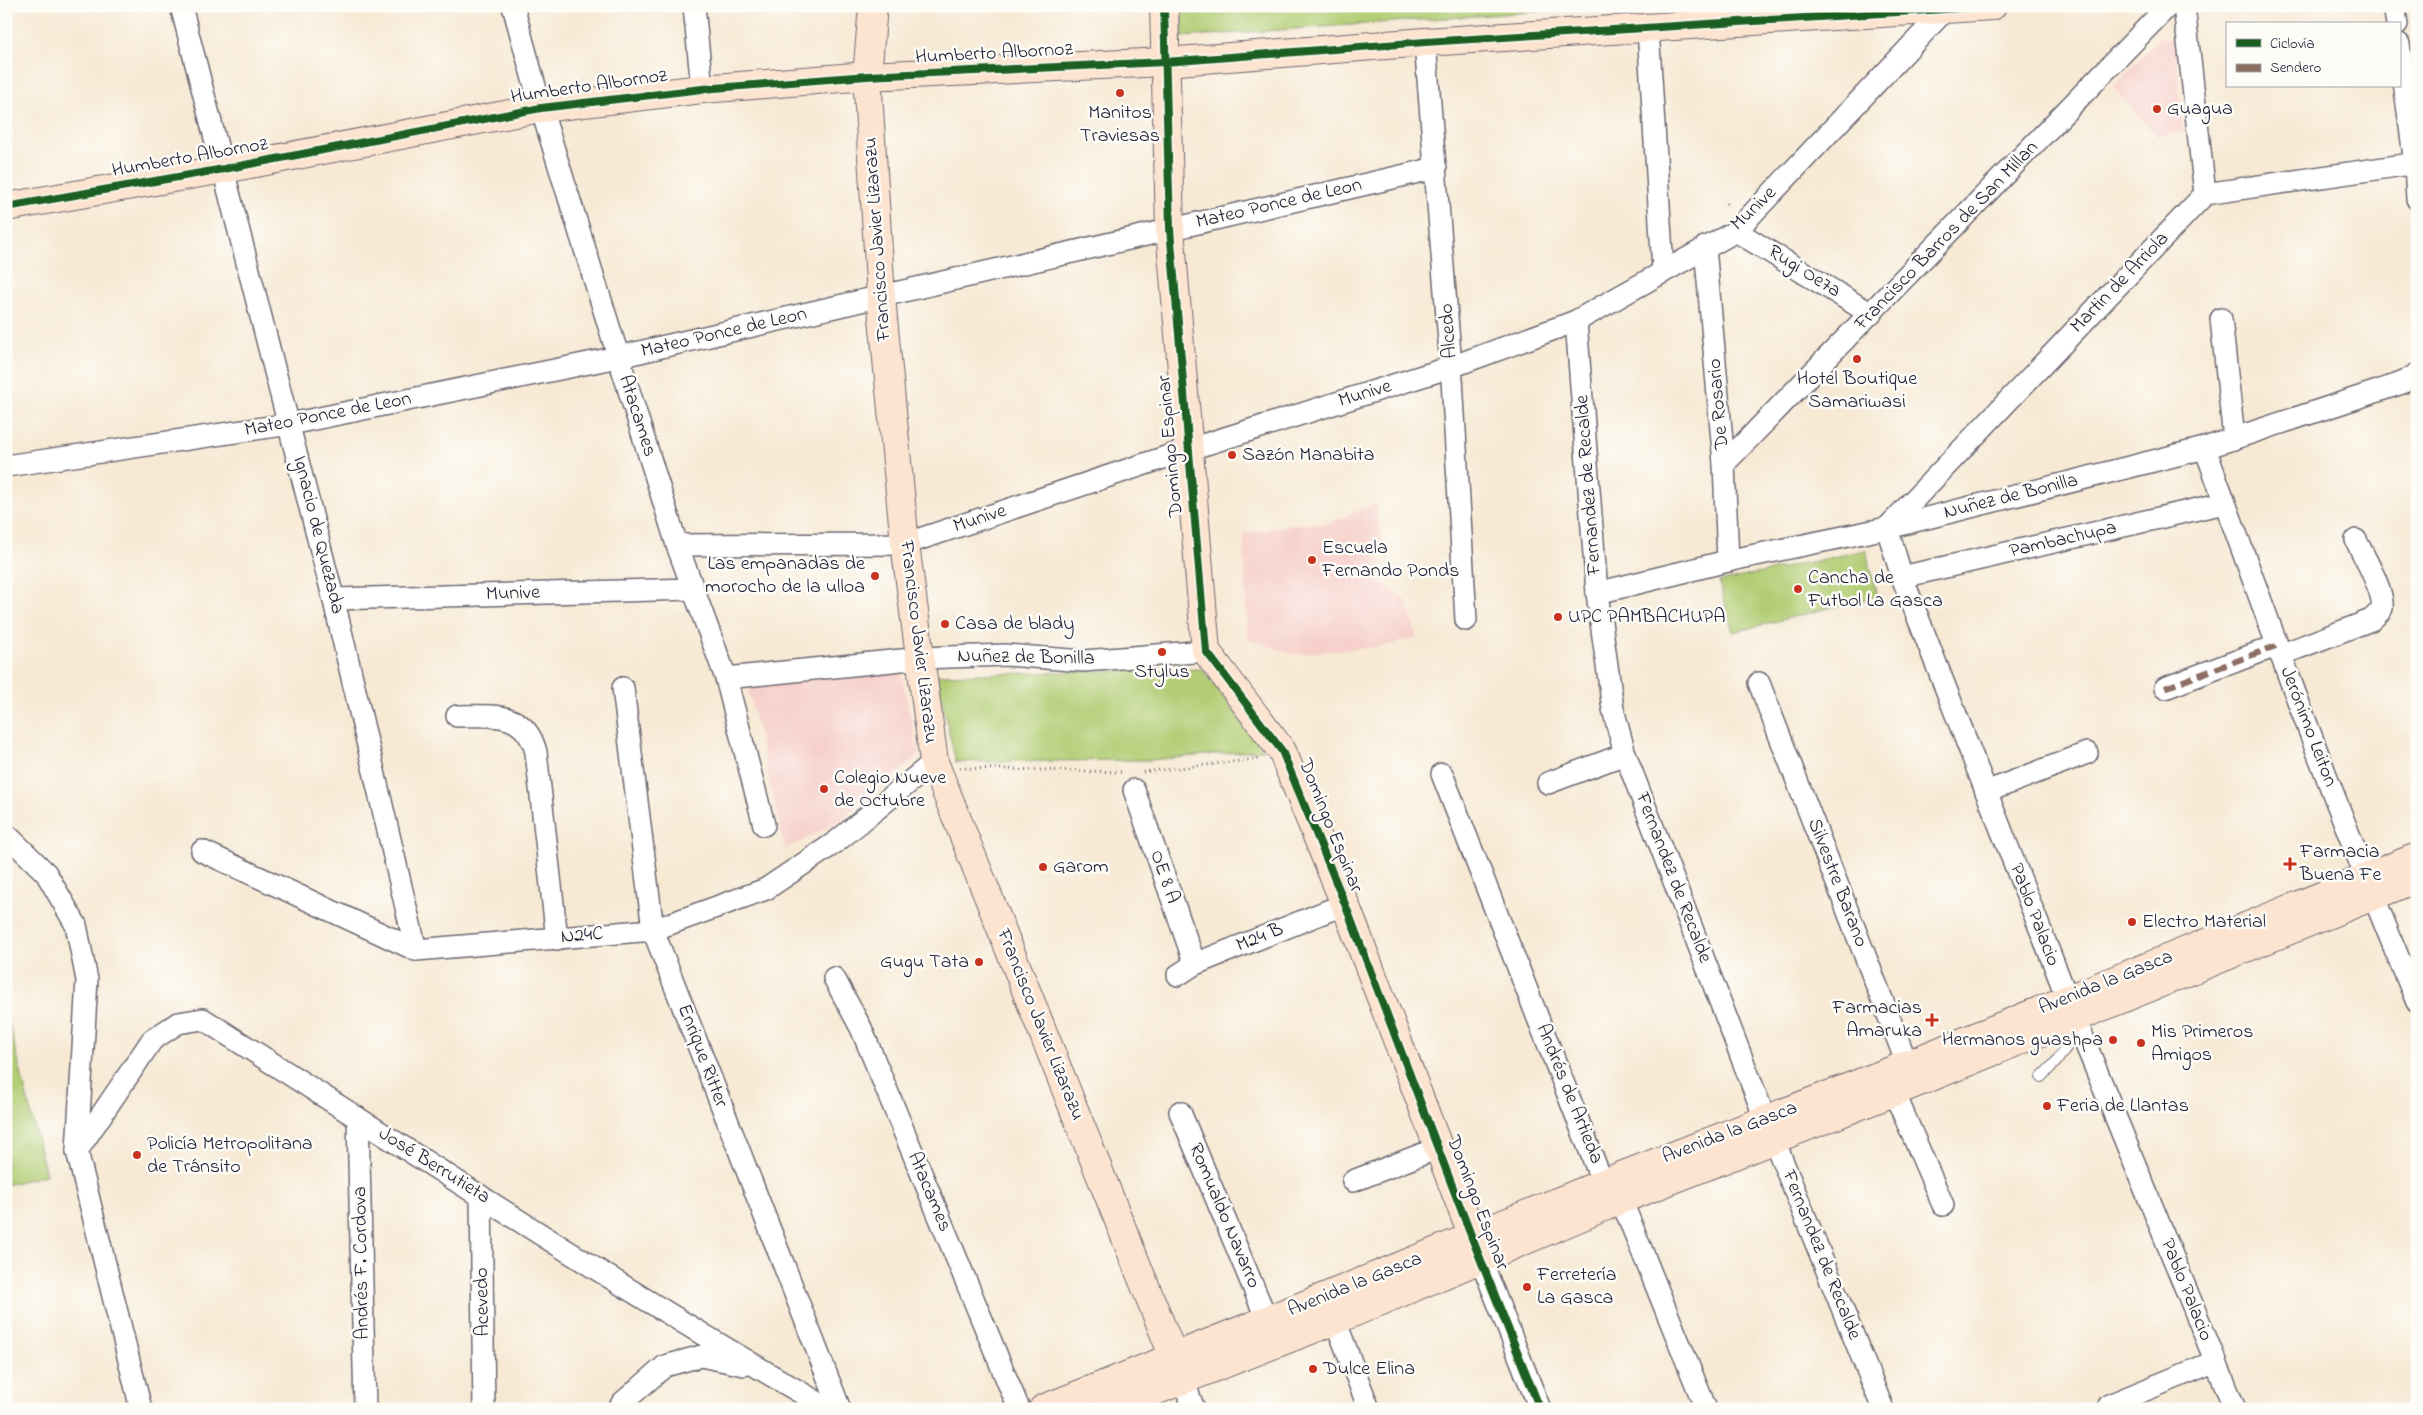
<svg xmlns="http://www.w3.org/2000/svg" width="2423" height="1415" font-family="'Indie Flower',sans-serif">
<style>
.built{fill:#f7d0cb}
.green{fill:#b2cd74;stroke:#6a7858}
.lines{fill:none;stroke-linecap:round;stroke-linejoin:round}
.lane-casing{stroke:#6d6871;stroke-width:12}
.street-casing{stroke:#6d6871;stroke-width:24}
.secondary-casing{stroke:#6d6871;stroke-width:30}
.path{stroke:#6d6871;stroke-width:3;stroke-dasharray:1 4;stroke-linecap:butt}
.lane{stroke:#fff;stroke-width:10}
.street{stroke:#fff;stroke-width:21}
.secondary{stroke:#fde4d0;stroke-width:28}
.quiet{stroke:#8d6e63;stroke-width:6;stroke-dasharray:12 6;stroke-linecap:butt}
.cycleway-casing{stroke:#fdfcf7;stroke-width:11}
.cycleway{stroke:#1b5e20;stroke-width:8}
.poi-dot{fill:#c8321e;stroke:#fdfcf7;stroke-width:2}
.labels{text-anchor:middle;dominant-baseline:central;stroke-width:5;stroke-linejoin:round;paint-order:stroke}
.street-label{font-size:20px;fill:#22223b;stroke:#fdfcf7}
.poi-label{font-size:20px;fill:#22223b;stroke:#fdfcf7;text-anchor:start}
</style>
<rect width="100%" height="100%" fill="#fdfcf7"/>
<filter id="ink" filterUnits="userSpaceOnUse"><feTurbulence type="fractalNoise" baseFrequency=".02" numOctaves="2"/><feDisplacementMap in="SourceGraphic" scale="10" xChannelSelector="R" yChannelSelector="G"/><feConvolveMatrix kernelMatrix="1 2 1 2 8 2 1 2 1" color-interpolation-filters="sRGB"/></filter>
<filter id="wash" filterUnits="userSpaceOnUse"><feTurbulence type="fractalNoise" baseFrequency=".0096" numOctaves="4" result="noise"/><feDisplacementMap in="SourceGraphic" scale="20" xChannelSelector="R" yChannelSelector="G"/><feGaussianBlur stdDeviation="1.12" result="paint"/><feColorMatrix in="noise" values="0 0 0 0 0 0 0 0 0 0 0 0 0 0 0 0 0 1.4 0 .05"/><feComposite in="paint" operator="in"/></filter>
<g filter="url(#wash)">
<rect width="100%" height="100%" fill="#f7e9d4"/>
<g class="built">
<path d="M2160,37L2175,39L2183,131L2158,137L2113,87Z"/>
<path d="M1376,503L1381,537L1379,582L1406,601L1417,637L1386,646L1294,654L1247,639L1244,534L1293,524H1328Z"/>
<path d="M900,668L919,755L837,823L785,849L748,688Z"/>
</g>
<g class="green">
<path d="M1182,6H1616L1182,37Z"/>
<path d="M1866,550L1877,596L1733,632L1719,582Z"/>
<path d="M1202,669L1263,750L1150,760L956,762L936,675Z"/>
<path d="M6,1011L46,1175L6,1185Z"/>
</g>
</g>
<g filter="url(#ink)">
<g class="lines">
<defs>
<path id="lane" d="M2041,1077L2056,1062L2079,1029"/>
<g id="street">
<path d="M181,6L333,597L416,950"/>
<path d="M513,6L541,108L677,545L726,678L764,825"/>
<path d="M694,6L702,89"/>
<path d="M2184,6L2205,194"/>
<path d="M2394,6L2397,24"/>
<path d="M1648,29L1663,270"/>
<path d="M1425,42L1452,379L1466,620"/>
<path d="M2399,44L2415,164L2417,199"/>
<path d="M1736,231L1871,314"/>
<path d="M1705,247L1724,464L1728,561"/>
<path d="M2221,319L2234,439"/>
<path d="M1576,321L1597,593L1613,709L1625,754L1761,1108L1883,1409"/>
<path d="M2205,448C2273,634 2340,820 2417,1002"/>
<path d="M1724,464L2168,6"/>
<path d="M6,466L290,424L618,357L1436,168"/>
<path d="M1887,528L1902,577L2075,1018L2235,1409"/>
<path d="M1887,528L2205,194L2417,163"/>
<path d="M677,545L905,544L1187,450L1451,367L1576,321L1736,231L1945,10"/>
<path d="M1902,577L2224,503"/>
<path d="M1597,593L1736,559L1887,528L2205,448L2402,383L2417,374"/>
<path d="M334,599L692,589"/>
<path d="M2280,655L2371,620C2375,616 2380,613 2382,608C2385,592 2363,555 2356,540"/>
<path d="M726,678L921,658L1006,655L1084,661L1206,651"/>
<path d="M1759,683L1913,1079"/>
<path d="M623,688L653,930L840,1409"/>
<path d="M2165,688L2276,646"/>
<path d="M457,716C493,716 525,710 536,752L557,939"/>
<path d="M1442,774L1598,1171L1627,1214L1706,1409"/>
<path d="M1548,783L1625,754"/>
<path d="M1134,790L1195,964"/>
<path d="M1986,792L2087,753"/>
<path d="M6,834L46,873L76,925L87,980L77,1151L141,1409"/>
<path d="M202,851L416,950L653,930L766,889L836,842L934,762"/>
<path d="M1178,975L1195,964L1345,904"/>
<path d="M834,978L861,1028L1019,1409"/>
<path d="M1894,1092L1943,1205"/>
<path d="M1180,1112L1267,1320"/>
<path d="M358,1118L365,1409"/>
<path d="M77,1151L152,1040L178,1023L203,1019C410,1151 616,1286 829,1409"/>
<path d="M1353,1181L1438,1148"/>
<path d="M481,1196L484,1409"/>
<path d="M1481,1260L1540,1409"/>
<path d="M1330,1307L1369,1409"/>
<path d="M1183,1380L1194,1409"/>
<path d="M2109,1405L2216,1361"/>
<path d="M619,1409L622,1403L665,1366L701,1356L744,1365"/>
</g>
<g id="secondary">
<path d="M873,6L867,76L881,297L905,544L934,762L1183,1380"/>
<path d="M1164,6L1170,229L1206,651L1282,751L1345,904L1479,1253"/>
<path d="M6,207L224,169L541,108L702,89L867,76L1165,62L1425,42L1992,6"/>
<path d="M1043,1409L1317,1300L1606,1182L1916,1061L2417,857"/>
<path d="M1109,1409L1336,1320L1618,1201L1909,1086L2417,878"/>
</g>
</defs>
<use href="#lane" class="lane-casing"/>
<use href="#street" class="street-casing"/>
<use href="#secondary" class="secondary-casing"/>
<g class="path">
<path d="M1726,203L1727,204"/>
<path d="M960,768L1124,772"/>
<path d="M1143,772L1258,759"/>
</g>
<use href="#lane" class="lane"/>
<use href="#street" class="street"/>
<use href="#secondary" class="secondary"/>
<path class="quiet" d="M2165,688L2276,646"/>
<defs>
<g id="cycleway">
<path d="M1164,6L1170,229L1206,651L1282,751L1345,904L1472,1238L1540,1409"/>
<path d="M6,207L224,169L541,108L702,89L867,76L1165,62L1425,42L1992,6"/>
</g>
</defs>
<use href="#cycleway" class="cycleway-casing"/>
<use href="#cycleway" class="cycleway"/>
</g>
</g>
<g class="poi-dot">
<circle cx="1120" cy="93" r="5"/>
<circle cx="2157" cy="109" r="5"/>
<circle cx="1857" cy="359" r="5"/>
<circle cx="1232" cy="455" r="5"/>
<circle cx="1312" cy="560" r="5"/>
<circle cx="875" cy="576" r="5"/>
<circle cx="1798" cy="589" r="5"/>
<circle cx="1558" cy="617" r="5"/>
<circle cx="945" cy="624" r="5"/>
<circle cx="1162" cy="652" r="5"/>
<circle cx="824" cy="789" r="5"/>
<path d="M2287.5 856.5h5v5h5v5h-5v5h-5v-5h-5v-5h5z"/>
<circle cx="1043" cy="867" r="5"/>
<circle cx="2132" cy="922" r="5"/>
<circle cx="979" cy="962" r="5"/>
<path d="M1929.5 1012.5h5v5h5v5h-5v5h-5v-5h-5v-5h5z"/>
<circle cx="2113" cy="1040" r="5"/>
<circle cx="2141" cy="1043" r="5"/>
<circle cx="2047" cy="1106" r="5"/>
<circle cx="137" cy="1155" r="5"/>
<circle cx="1527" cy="1287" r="5"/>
<circle cx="1313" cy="1369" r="5"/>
</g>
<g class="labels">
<g class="street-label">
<text transform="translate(994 54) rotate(-3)">Humberto Albornoz</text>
<text transform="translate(589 87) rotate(-8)">Humberto Albornoz</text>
<text transform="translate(190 158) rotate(-10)">Humberto Albornoz</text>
<text transform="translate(1279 204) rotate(-13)">Mateo Ponce de Leon</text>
<text transform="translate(1754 209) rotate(-44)">Munive</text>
<text transform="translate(1947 236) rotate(-46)">Francisco Barros de San Millan</text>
<text transform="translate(878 239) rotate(-94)">Francisco Javier Lizarazu</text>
<text transform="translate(1804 272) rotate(32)">Rugi Oe7a</text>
<text transform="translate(2120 283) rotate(-46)">Martin de Arriola</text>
<text transform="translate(1449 331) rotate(-94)">Alcedo</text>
<text transform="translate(724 333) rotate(-13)">Mateo Ponce de Leon</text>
<text transform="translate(1365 394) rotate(-17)">Munive</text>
<text transform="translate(1719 404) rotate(-95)">De Rosario</text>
<text transform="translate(328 415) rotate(-11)">Mateo Ponce de Leon</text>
<text transform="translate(637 416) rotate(72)">Atacames</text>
<text transform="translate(1171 446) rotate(-95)">Domingo Espinar</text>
<text transform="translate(1589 485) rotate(-94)">Fernandez de Recalde</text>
<text transform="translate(2011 497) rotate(-14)">Nuñez de Bonilla</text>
<text transform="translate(980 519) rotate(-18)">Munive</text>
<text transform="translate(318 535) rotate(76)">Ignacio de Quezada</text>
<text transform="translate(2063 540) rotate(-13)">Pambachupa</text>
<text transform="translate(513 594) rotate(-2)">Munive</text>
<text transform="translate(918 642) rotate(83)">Francisco Javier Lizarazu</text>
<text transform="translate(1026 658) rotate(1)">Nuñez de Bonilla</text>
<text transform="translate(2308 727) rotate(69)">Jerónimo Leiton</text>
<text transform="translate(1330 826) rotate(68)">Domingo Espinar</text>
<text transform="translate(1164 877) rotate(71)">OE 8 A</text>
<text transform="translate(1673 878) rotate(69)">Fernandez de Recalde</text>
<text transform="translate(1837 883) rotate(69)">Silvestre Barano</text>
<text transform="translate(2034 915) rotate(69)">Pablo Palacio</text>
<text transform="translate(582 936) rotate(-5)">N24C</text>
<text transform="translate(1260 938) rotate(-22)">M24 B</text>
<text transform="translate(2106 983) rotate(-22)">Avenida la Gasca</text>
<text transform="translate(1040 1025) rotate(68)">Francisco Javier Lizarazu</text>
<text transform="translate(702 1056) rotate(69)">Enrique Ritter</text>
<text transform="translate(1569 1094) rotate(68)">Andrés de Artieda</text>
<text transform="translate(1730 1133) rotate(-21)">Avenida la Gasca</text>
<text transform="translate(434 1166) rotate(32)">José Berrutieta</text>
<text transform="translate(929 1192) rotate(67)">Atacames</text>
<text transform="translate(1477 1203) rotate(69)">Domingo Espinar</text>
<text transform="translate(1224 1216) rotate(67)">Romualdo Navarro</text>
<text transform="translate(1821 1255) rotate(68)">Fernandez de Recalde</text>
<text transform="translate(362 1263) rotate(-91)">Andrés F. Cordova</text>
<text transform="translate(1355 1285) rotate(-22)">Avenida la Gasca</text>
<text transform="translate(2186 1290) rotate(68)">Pablo Palacio</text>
<text transform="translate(483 1302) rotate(-91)">Acevedo</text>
</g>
<g class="poi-label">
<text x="2167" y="109">Guagua</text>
<text x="1120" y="113" text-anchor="middle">Manitos<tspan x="1120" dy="23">Traviesas</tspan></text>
<text x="1857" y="379" text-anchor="middle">Hotel Boutique<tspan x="1857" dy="23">Samariwasi</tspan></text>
<text x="1242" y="455">Sazón Manabita</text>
<text x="1322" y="548">Escuela<tspan x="1322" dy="23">Fernando Ponds</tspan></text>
<text x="865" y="564" text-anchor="end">Las empanadas de<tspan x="865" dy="23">morocho de la ulloa</tspan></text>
<text x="1808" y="578">Cancha de<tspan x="1808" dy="23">Futbol La Gasca</tspan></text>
<text x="1568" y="617">UPC PAMBACHUPA</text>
<text x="955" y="624">Casa de blady</text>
<text x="1162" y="672" text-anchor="middle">Stylus</text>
<text x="834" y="778">Colegio Nueve<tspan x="834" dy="23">de Octubre</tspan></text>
<text x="2300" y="852">Farmacia<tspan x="2300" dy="23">Buena Fe</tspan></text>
<text x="1053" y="867">Garom</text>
<text x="2142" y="922">Electro Material</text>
<text x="969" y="962" text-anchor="end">Gugu Tata</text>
<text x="1922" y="1008" text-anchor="end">Farmacias<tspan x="1922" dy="23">Amaruka</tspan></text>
<text x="2151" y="1032">Mis Primeros<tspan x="2151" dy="23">Amigos</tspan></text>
<text x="2103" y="1040" text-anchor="end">Hermanos guashpa</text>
<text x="2057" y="1106">Feria de Llantas</text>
<text x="147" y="1144">Policía Metropolitana<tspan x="147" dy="23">de Tránsito</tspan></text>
<text x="1537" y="1275">Ferretería<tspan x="1537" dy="23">La Gasca</tspan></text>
<text x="1323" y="1369">Dulce Elina</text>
</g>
</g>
<rect width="2423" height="1415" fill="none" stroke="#fdfcf7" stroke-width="25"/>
<rect x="2226" y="22" width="175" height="65" fill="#fdfcf7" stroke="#a5a5ac"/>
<rect x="2236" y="39" width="25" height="8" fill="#1b5e20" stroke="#a5a5ac"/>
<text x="2270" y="48" font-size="15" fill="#22223b">Ciclovía</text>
<rect x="2236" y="64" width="25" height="8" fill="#8d6e63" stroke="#a5a5ac"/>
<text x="2270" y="72" font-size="15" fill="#22223b">Sendero</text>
</svg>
